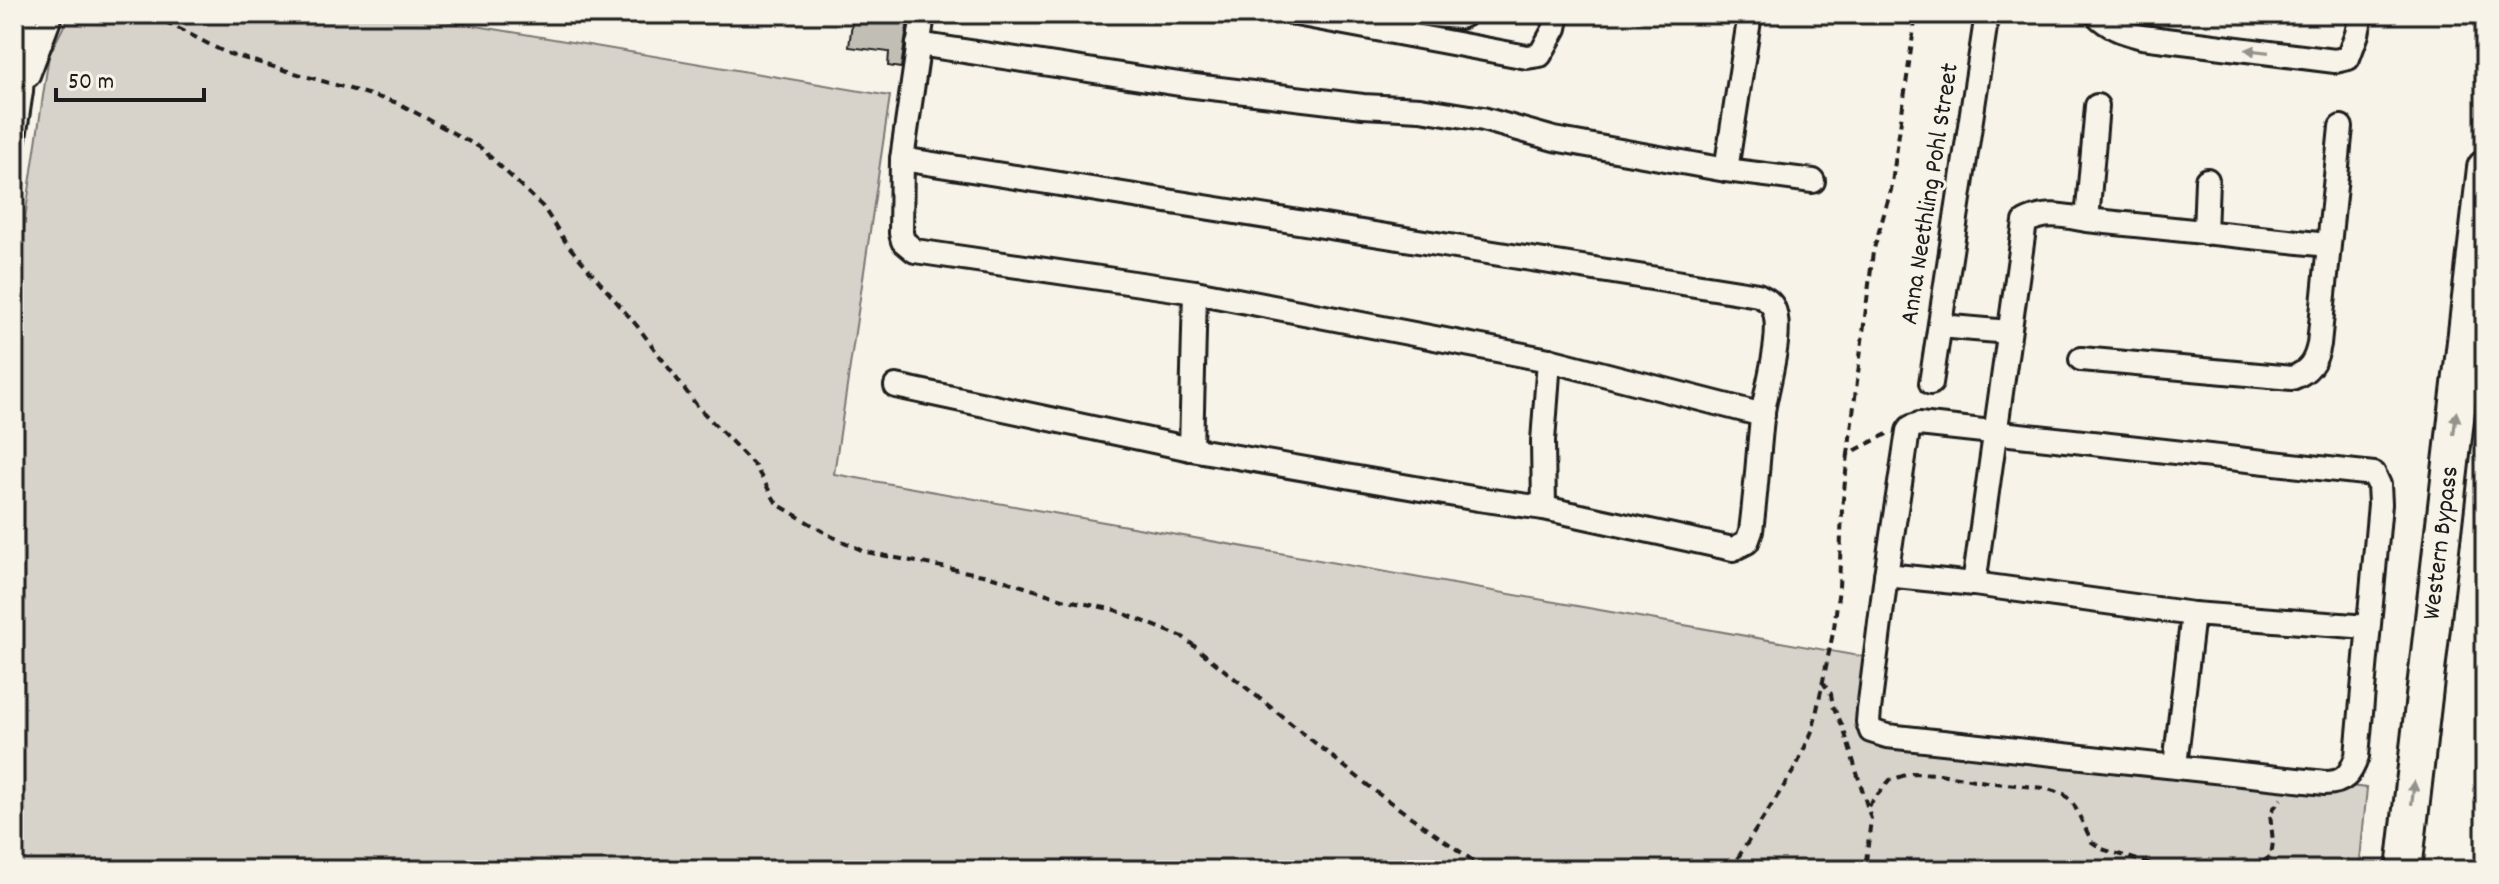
<svg xmlns="http://www.w3.org/2000/svg" width="2499" height="884" font-family="Dekko,sans-serif">
<style>
.green{fill:#d7d3cb;stroke:#7a7874;stroke-width:2}
.building{fill:#c0beb5;stroke:#1c1c1c;stroke-width:2}
.lines{fill:none;stroke-linecap:round;stroke-linejoin:round}
.minor-casing{stroke:#1c1c1c;stroke-width:28}
.highway-casing{stroke:#1c1c1c;stroke-width:40}
.path{stroke:#1c1c1c;stroke-width:4;stroke-dasharray:8 6;stroke-linecap:butt}
.minor{stroke:#f7f3e8;stroke-width:22}
.highway{stroke:#f7f3e8;stroke-width:34}
.oneway{fill:#94928c}
.labels{text-anchor:middle;dominant-baseline:central;stroke-width:6;stroke-linejoin:round;paint-order:stroke}
.street-label{font-size:26px;fill:#1c1c1c;stroke:#f7f3e8}
</style>
<rect width="100%" height="100%" fill="#f7f3e8"/>
<filter id="ink" filterUnits="userSpaceOnUse"><feTurbulence type="fractalNoise" baseFrequency=".0125" numOctaves="2"/><feDisplacementMap in="SourceGraphic" scale="16" xChannelSelector="R" yChannelSelector="G"/><feConvolveMatrix kernelMatrix="1 2 1 2 8 2 1 2 1" color-interpolation-filters="sRGB"/></filter>
<g filter="url(#ink)">
<path class="green" d="M70,14H406L890,96L834,474L1870,658L1863,734L2367,788L2359,870H14V293L49,55Z"/>
<path class="building" d="M853,14H909L901,68L888,66L889,52L849,47Z"/>
<g class="lines">
<defs>
<g id="minor">
<path d="M923,14L902,159L901,233L903,241L915,251L1195,292L1549,360L1763,415"/>
<path d="M1296,14L1527,57L1540,55L1555,28L1558,14"/>
<path d="M1418,14L1460,17L1466,14"/>
<path d="M2096,14C2109,28 2124,32 2142,37L2335,61L2348,58L2357,34L2361,14"/>
<path d="M918,44L1186,85L1363,106L1420,109L1483,119L1554,139L1726,170L1813,181"/>
<path d="M28,75L51,14"/>
<path d="M14,138L21,91L26,14"/>
<path d="M1726,170L1750,14"/>
<path d="M2087,220L2097,106"/>
<path d="M2205,233L2207,180"/>
<path d="M1940,326L2009,332"/>
<path d="M2081,359L2292,378C2309,372 2316,361 2319,344L2341,127"/>
<path d="M1931,383L1987,14"/>
<path d="M896,386L1191,449L1478,499L1544,508L1733,549L1747,542L1751,531C1756,493 1758,456 1762,418C1765,391 1785,332 1773,307C1770,301 1764,298 1758,295L902,159"/>
<path d="M1919,424L2374,474L2379,485L2380,504L2357,756C2351,774 2344,783 2325,783L1887,736L1871,731L1868,722L1869,710L1886,575L1908,431L1911,427Z"/>
<path d="M1191,449L1195,292"/>
<path d="M1544,508L1543,441L1549,360"/>
<path d="M1886,575L1974,584L2193,614L2368,627"/>
<path d="M1974,584L2025,222C2047,211 2064,216 2087,220L2328,245"/>
<path d="M2175,765L2193,614"/>
</g>
<path id="highway" d="M2404,870L2485,168"/>
</defs>
<use href="#minor" class="minor-casing"/>
<use href="#highway" class="highway-casing"/>
<g class="path">
<path d="M138,14L164,21L226,53L398,103L481,148L543,207L567,244L638,327L698,407L755,466L777,504L831,536L866,552L993,577L1063,599L1115,610L1183,637L1380,795L1486,870"/>
<path d="M1887,434L1848,454L1873,252L1891,190L1916,14"/>
<path d="M1822,681L1831,694L1833,706L1843,727L1871,819L1865,870"/>
<path d="M1868,806L1890,780L1912,773L1940,774L1986,782L2044,788L2064,794L2074,805L2092,842L2102,849L2170,870"/>
<path d="M1730,870L1796,767L1813,729L1834,628L1839,588L1842,509L1848,454"/>
<path d="M2252,870L2271,856L2273,842L2270,813L2281,799"/>
</g>
<use href="#minor" class="minor"/>
<use href="#highway" class="highway"/>
</g>
<defs><path id="oneway-solid" d="M-6-.8H1V-3.2L6.5 0L1 3.2V.8H-6Z" transform="scale(2)"/></defs>
<g class="oneway">
<use href="#oneway-solid" transform="translate(2257 51) rotate(-173)"/>
<use href="#oneway-solid" transform="translate(2455 423) rotate(-83)"/>
<use href="#oneway-solid" transform="translate(2413 793) rotate(-83)"/>
</g>
</g>
<g class="labels">
<g class="street-label">
<text transform="translate(1931 194) rotate(-81)">Anna Neethling Pohl Street</text>
<text transform="translate(2442 543) rotate(-83)">Western Bypass</text>
</g>
</g>
<rect width="2499" height="884" fill="none" stroke="#f7f3e8" stroke-width="48"/>
<rect x="24" y="24" width="2451" height="836" fill="none" stroke="#1c1c1c" stroke-width="3" filter="url(#ink)"/>
<path d="M56 88v12h148v-12" fill="none" stroke="#1c1c1c" stroke-width="4"/>
<text x="68" y="88" font-size="24" fill="#1c1c1c" stroke="#f7f3e8" stroke-width="6" paint-order="stroke">50 m</text>
</svg>
